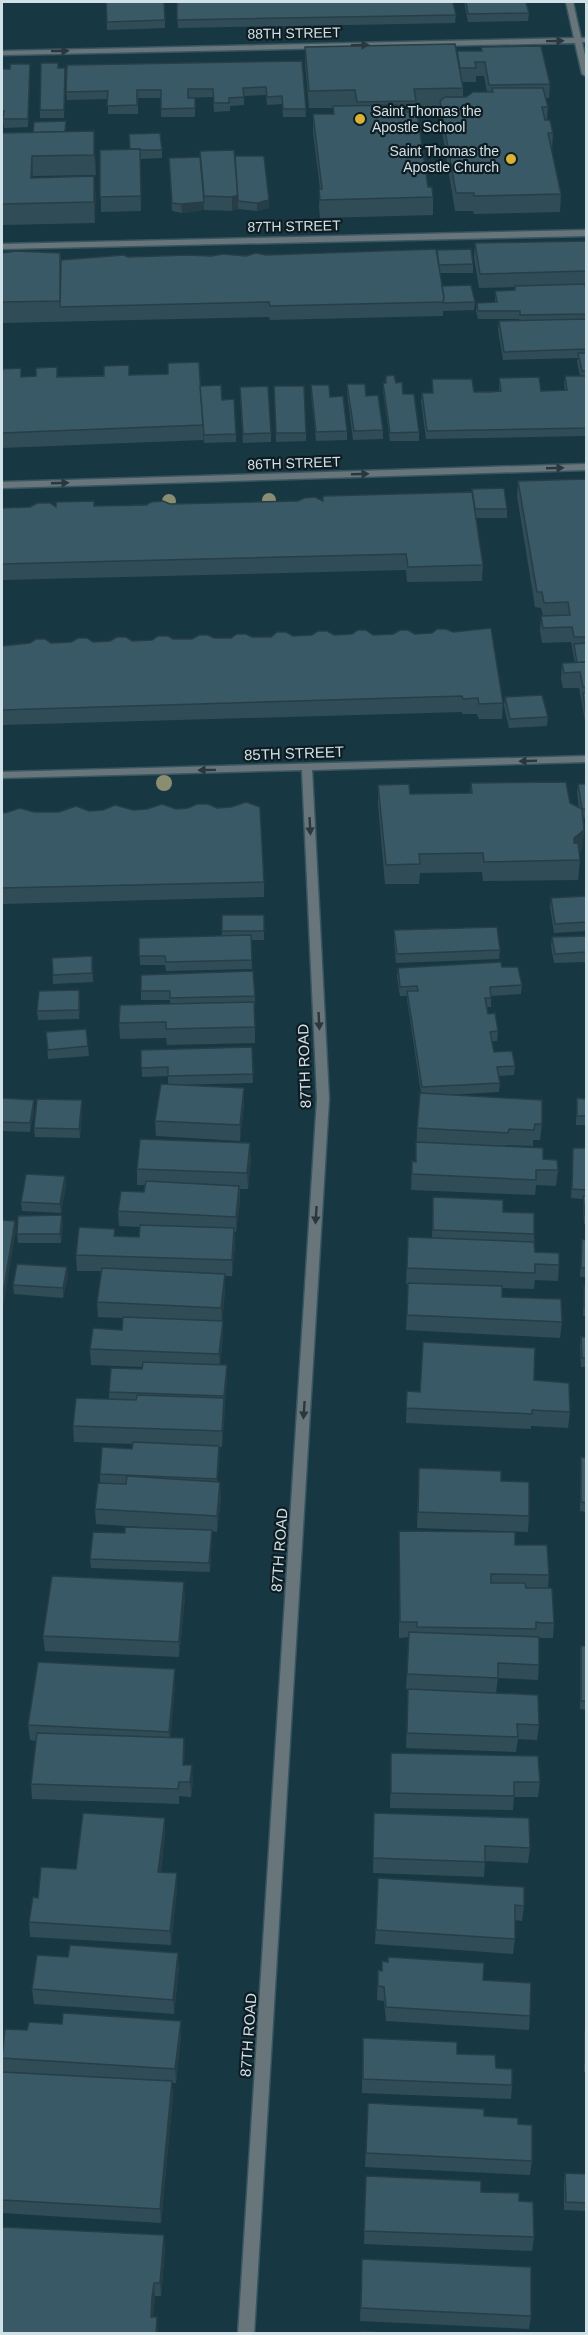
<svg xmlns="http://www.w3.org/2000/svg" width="588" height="2335" font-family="Arial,sans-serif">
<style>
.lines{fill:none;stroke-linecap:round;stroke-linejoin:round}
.street-casing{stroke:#385560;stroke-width:3}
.street{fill:#68767c;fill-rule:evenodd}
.tree{fill:#8b8d70}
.wall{fill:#304d57;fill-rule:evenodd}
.shaded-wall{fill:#273e47}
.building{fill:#385965;stroke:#273e47;stroke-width:1.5}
.oneway{fill:#2a373d}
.poi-dot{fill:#dbb233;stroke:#0f1c22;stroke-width:2}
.labels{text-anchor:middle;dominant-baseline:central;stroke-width:4.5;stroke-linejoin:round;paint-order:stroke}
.far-street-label{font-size:14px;fill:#cfe0e7;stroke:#0f1c22}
.far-poi-label{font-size:14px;fill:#cfe0e7;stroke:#0f1c22;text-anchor:start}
.street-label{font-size:15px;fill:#cfe0e7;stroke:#0f1c22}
</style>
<rect width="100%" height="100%" fill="#173742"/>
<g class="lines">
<defs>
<g id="street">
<path d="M566,2H573L581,38H586V42H582L586,60V76L582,74L575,43L2,55V51L574,38Z"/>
<path d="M586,230V236L2,249V244Z"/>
<path d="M586,464V470L2,488V482Z"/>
<path d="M586,756V762L312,770L329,1099L254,2334H238L317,1099L302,770L2,778V772Z"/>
</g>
</defs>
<use href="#street" class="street-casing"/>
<use href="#street" class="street"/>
</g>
<g class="tree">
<circle cx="269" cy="500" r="7"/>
<circle cx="169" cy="501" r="7"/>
<circle cx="164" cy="783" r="8"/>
</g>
<g class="wall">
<path d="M106,2L165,20V28L107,30Z"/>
<path d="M177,2L456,15L455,23L178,28Z"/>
<path d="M464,2H526L529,13L528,21L468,22Z"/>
<path d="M305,47L457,51H481V47L550,84L549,98H545L548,107L547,120L553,133L552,151L561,194L560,212L474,214L473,211H455L440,118V106L416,107V112L428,187L433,197V215L320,218L319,207L320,189L313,132V114H333V108H309L305,64ZM476,76H484L487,92L463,97V88L462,82H476Z"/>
<path d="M302,61L306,117H283L282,104L267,105L266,95L244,96V105L230,106V111L214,112L213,97L188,98H195V117H161V98H138V114H108V99L67,100L66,92Z"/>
<path d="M2,64V69H10L30,72L28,127L4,128L3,119H2Z"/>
<path d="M59,68H65L64,118H40V110Z"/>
<path d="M94,131L96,175L33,176V178L94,176L95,223L2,225V133Z"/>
<path d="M100,150H162V158L140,159L141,211L101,212Z"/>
<path d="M235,156L269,200V208L257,211L238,209L232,211L204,210L182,213L172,211L169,158Z"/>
<path d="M586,241V436L426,439L421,401L422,393H432V379L474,392L499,391V378L541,391L565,390L564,385L565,376H580L577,362L578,358L503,360L498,330L499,321H520L519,319H478L476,311L477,303L495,302V291L515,290V287L479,288L474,258L475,243Z"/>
<path d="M2,253H60L61,260L128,257L266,255H436L473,264V273H440L442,286L475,302L474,310L443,311V316L270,320L269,317L2,323Z"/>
<path d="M2,369L22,377L129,375L200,386L222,400L236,434V442L204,443L203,432V440L2,448Z"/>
<path d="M386,376L396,383L419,432V441H390L383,391V383H385Z"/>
<path d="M347,384L366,396L383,430V439L353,440L347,393Z"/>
<path d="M311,385L330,397L347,431V440L316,441L311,394Z"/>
<path d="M274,386L306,433V441L276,442Z"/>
<path d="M240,395L271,433V442L243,443Z"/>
<path d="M586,479V726L579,688H563L561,679L562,663H575L571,642L542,643L540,631L541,616H543L541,608L535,607L517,496L518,481Z"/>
<path d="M472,489L507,509V518H476L483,565L482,581L407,582L406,570L2,580V508L323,500L472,492Z"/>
<path d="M334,635H373L503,703L502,719H479L477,714H462V712L2,725V646L51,643Z"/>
<path d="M505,697L548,717L547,726L509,728L504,706Z"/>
<path d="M471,783L570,803L579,808L577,793L578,784H586V818H583L584,830L582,850L579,852L580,860L578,880L483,881L482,872L420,873L419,884H385L378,804V785L410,794L470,793Z"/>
<path d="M2,812H34L264,882V897L2,904Z"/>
<path d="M586,896V931L554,933L550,907L551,898Z"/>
<path d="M222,915H264V940H251L252,969L166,971L165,965H140L139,938L222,936Z"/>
<path d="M394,930L500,950L499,959L396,963L394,939Z"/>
<path d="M586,936V962L554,963L551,946L552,937Z"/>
<path d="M92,956L93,982L53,984L52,958Z"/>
<path d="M502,967L522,985L521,994L491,996V1007H487L488,1014L498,1031L497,1041H492L494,1052L515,1066L514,1075L498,1076L500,1083L499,1092L448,1095L542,1124L540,1140H533V1146L507,1145V1146L543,1159L558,1170L556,1186L536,1185L535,1195L411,1190L412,1161L416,1162L417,1128L421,1093L407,1000V996H400L397,977L398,968Z"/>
<path d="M141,975L255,996V1043L167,1045L166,1038L120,1039L119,1023L170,1004V1000H141Z"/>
<path d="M80,999L79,1019L38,1020L37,1011Z"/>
<path d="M46,1032L88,1046L89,1056L48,1059Z"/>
<path d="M252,1047L253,1083L174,1085L244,1088V1104L240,1141L156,1136L155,1121L168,1085V1076L142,1077L141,1050Z"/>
<path d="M2,1098L34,1100V1110L30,1132L2,1131Z"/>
<path d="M577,1098L586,1099V1125H576Z"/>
<path d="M82,1100V1109L80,1138L35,1137L34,1128Z"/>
<path d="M573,1148H586V1224H584L583,1205V1199L571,1198Z"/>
<path d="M251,1158L248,1189H240V1202L236,1232H234L235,1244L232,1276H225V1290L222,1321L223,1336L220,1364L227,1365V1374L222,1447H219L217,1482L221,1498L217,1532L212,1531L210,1572L91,1568L90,1559L125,1533L171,1529L96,1524L95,1509L100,1483V1474L132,1449L133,1444L74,1442L73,1426L109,1399V1392L142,1369V1367L91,1365L90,1349L122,1330L123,1318L98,1317L97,1302L101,1271H77L76,1255L116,1236L139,1237L140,1227L119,1226L118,1211L144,1192L145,1185H137V1169Z"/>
<path d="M65,1176L66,1185L61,1213L22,1211L21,1202Z"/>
<path d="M433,1197L503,1212L534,1234L535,1252L559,1265L558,1281L535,1280L534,1289L502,1288V1297L562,1322L560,1338L406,1330L408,1284H406L408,1237L432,1238Z"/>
<path d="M63,1224L61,1243H18L17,1234Z"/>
<path d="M582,1239L586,1240V1277H580Z"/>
<path d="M68,1276L63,1298L14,1294L13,1285Z"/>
<path d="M584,1286L586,1287V1316H583Z"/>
<path d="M581,1337H586V1367H581L580,1346Z"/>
<path d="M534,1380L570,1412L568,1428L531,1426V1429L406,1423L407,1391L420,1392Z"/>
<path d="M581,1457L586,1458V1512L580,1511Z"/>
<path d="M419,1468L501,1481L529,1516L528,1532L417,1528Z"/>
<path d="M399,1531L515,1545L549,1575L548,1588L554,1623L553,1638H539V1665L538,1680L498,1678L496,1693L435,1690L539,1725L537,1740L518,1739L516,1752L406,1748L408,1689H406L409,1637L399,1638Z"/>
<path d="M185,1597L179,1657L45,1651L43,1636Z"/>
<path d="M581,1646H586V1710L580,1709V1654Z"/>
<path d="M175,1669V1684L170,1737L184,1738V1765L193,1780L191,1797L179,1796V1804L32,1799L31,1784L36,1741L30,1740L28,1725Z"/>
<path d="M391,1753L540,1782L538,1797H514L513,1810L390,1808Z"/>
<path d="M586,1794V1825L585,1803Z"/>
<path d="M374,1813L530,1848L528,1863L485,1861L484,1877L373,1873Z"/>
<path d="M165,1818V1832L161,1872L177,1873V1888L171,1945L30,1937L29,1922L38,1898L76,1869Z"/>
<path d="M378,1878L524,1906L522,1921L515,1920V1939L513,1954L375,1944Z"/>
<path d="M382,1961L483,1980L530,2016L529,2030L386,2021L384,2001L377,2000L378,1970L382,1971Z"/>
<path d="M179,1967L174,2014L34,2004L32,1989Z"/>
<path d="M27,2030L181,2035L176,2083H172L173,2095L161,2223L2,2213V2072L74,2076L3,2072L2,2053Z"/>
<path d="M585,2031H586V2072H584V2039Z"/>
<path d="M363,2038L457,2054L496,2068L512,2085L511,2099L362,2093Z"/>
<path d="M368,2103L484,2116L518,2124L532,2161L530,2175L365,2167Z"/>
<path d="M565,2173L586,2174V2211L564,2210V2181Z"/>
<path d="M366,2176L481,2192L519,2201L534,2237L532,2251L364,2244Z"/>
<path d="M165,2249L161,2296H155L153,2317L158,2330L2,2334Z"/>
<path d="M362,2259L531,2316L529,2329L360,2321Z"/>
</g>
<g class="shaded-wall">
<path d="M94,131L95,152L96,175L94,155Z"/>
<path d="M32,156L33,176L32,198L31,178Z"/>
<path d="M94,176L96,197L95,223L94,202Z"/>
<path d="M238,195V209L232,211V197Z"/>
<path d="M269,200V208L257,211V203Z"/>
<path d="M204,202V210L182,213L181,204Z"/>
<path d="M584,830L582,850L573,857L574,838Z"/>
<path d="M244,1088V1104L240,1141V1125Z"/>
<path d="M34,1100V1110L30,1132V1123Z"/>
<path d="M82,1100V1109L80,1138L79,1129Z"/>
<path d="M250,1143L251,1158L248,1189L247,1173Z"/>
<path d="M65,1176L66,1185L61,1213L60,1204Z"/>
<path d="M239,1186L240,1202L236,1232V1217Z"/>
<path d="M62,1215L63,1224L61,1243L60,1234Z"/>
<path d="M15,1221L16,1230L3,1309L2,1300Z"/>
<path d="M234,1228L235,1244L232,1276V1260Z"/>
<path d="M67,1267L68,1276L63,1298V1288Z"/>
<path d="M225,1274V1290L222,1323L221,1308Z"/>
<path d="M223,1321V1336L220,1370L219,1354Z"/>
<path d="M227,1365V1374L225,1405L224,1396Z"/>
<path d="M224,1398L225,1413L222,1447V1431Z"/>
<path d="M219,1446L220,1455L217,1488V1479Z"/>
<path d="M220,1482L221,1498L217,1532V1516Z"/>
<path d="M212,1530V1539L210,1572L209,1563Z"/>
<path d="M184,1582L185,1597L179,1657V1642Z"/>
<path d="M175,1669V1684L170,1747L169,1732Z"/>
<path d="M184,1738L185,1752L183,1779V1765Z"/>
<path d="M192,1765L193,1780L191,1797L190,1782Z"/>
<path d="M165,1818V1832L159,1887L158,1872Z"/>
<path d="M177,1873V1888L171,1945L170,1931Z"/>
<path d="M178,1953L179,1967L174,2014L173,2000Z"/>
<path d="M181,2021V2035L176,2083L175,2069Z"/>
<path d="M172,2081L173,2095L161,2223L160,2209Z"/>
<path d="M164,2235L165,2249L161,2296L160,2283Z"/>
<path d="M154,2283L155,2296L152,2330L151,2317Z"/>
<path d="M157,2317L158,2334H156Z"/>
</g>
<g class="building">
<path d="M106,2H164L165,20L107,22Z"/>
<path d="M177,2H453L456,15L177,20Z"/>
<path d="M466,2H526L529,13L468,14Z"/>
<path d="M455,44L463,88L414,89L416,101L357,102L355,90L309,91L305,47Z"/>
<path d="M541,46L550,84L489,85L485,62H475L476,68H460L457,51H482L481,47Z"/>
<path d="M302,61L306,109H283L282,96L267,97L266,87L243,88L244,97L229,98V103H214L213,89H188V98H195V108L161,109V90H137V105L107,106L108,91L66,92L67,65Z"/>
<path d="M41,63H58V68H65L64,110H40Z"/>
<path d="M2,64V69H10V64H30L28,119H3L4,111H2Z"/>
<path d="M492,88H543L548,107H542L545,120H550L553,133H548L561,194L474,196V193H456L440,101L445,97H466L473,92H493Z"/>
<path d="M397,105L398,112H417L428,187H432L433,197L320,200L319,189H322L313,114H334L333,106Z"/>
<path d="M66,121L65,132L33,133L34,122Z"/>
<path d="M94,131V155L32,156L31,178L94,176V202L2,204V133Z"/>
<path d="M160,133L162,150H140V149H130L129,134Z"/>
<path d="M140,149L141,196L100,197V150Z"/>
<path d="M234,150L238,195L232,197L204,196L200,151Z"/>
<path d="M235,156H264L269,200L257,203L238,201Z"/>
<path d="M200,157L204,202L181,204L172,203L169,158Z"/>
<path d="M586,241V271L480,274L475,243Z"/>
<path d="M436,249L444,297V302L270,306L269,302L60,307L61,260L124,255L128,257L187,255L211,256L223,254L246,256L256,253L266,255Z"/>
<path d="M471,249L473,264L439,265L437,250Z"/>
<path d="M16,251L60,253V301L2,302V253Z"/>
<path d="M585,284L586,290V314L520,315V311H478L477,303L497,302L495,291L515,290V286Z"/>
<path d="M471,285L475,302L443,303L444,297L442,286Z"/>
<path d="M586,319V349L504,352L499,321Z"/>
<path d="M578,353H586V371H582Z"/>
<path d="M199,362L203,425L2,433V369L21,368V377L36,376V368L57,367V377L104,376V366L129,365V375L168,374V363Z"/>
<path d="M394,375L396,383L402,382L403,394H414L419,432L390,433L383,383H386V376Z"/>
<path d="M565,376H586V428L427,431L422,393H433L432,379H472L474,392H489L501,391L499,378L539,377L541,391L567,390Z"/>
<path d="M347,384H365L366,396L378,395L383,430L354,431Z"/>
<path d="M221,385L222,400L234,399L236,434L204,435L200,386Z"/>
<path d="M311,385H329L330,397L343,396L347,431L316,432Z"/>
<path d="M268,386L271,433L243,434L240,387Z"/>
<path d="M274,386H304L306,433H276Z"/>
<path d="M586,479V637H574L572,627L543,628L541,616L570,615L568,602L544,603L542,592H537L518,481Z"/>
<path d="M504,488L507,509H475L472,489Z"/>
<path d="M472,492L483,565L408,567L406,554L2,564V508L30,507L37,503H50L56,507V502L94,501V506L146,505L151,502L163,501L170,504L298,501L304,498L315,497L323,501V496Z"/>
<path d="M491,628L503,703L479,704L478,698L463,699L462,696L2,710V646L30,643L36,639H45L51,643L71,642L78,638H87L93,642L110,641L117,637H126L132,641L152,640L158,636H168L173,639H192L199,635H208L214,638H231L237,634H246L252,637H271L277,632H286L293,636L312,635L318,631H327L334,635L352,634L358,630H366L373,635L393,634L400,630H408L415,634L432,633L437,629H446L453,632Z"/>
<path d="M586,643V662L577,663L574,644Z"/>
<path d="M586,662V687H583L580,672L564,673L562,663Z"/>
<path d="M583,693H586V717Z"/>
<path d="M542,695L548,717L510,719L505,697Z"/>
<path d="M566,782L570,803L582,809L584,830L574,838V843H578L580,860L484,862L483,853L419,854L420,864L386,865L378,785L409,784L410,794L472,793L471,783Z"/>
<path d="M578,784H586V809H582Z"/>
<path d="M246,802L260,807L264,882L2,888V812L5,813L20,808L34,812H59L76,806L89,811L103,810L115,805L133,810L147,809L162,804L176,809L188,808L197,804H208L217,808L231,807Z"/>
<path d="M586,896V922L555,924L551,898Z"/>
<rect x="222" y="915" width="42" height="16"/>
<path d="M497,927L500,950L397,954L394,930Z"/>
<path d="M251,935L252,960L166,962L165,956H139V938Z"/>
<path d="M586,936V952L555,954L552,937Z"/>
<path d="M92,956V973L53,975L52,958Z"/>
<path d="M501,962L502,967H518L522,985L490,987L491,998H485L488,1014L495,1013L498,1031L490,1032L494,1052L512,1051L515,1066L497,1067L500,1083L422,1087L407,991H418L417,986L400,987L398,968Z"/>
<path d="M253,971L255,996L170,998V991H141V975Z"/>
<path d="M79,990V1010L37,1011L39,991Z"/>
<path d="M254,1002L255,1027L166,1029V1022L119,1023L120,1005Z"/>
<path d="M86,1029L88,1046L48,1050L46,1032Z"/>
<path d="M252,1047L253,1074L168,1076V1067L141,1068V1050Z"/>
<path d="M161,1084L244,1088L240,1125L155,1121Z"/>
<path d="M420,1093L542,1100V1124H535L534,1130L509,1129L508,1133L417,1128Z"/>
<path d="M2,1098L34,1100L30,1123L2,1122Z"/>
<path d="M577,1098L586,1099V1116H577Z"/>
<path d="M37,1099L82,1100L79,1129L34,1128Z"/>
<path d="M140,1139L250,1143L247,1173L137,1169Z"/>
<path d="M416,1142L543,1148V1159L557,1160L558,1170H536V1180L412,1174V1161L416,1162Z"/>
<path d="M573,1148H586V1190L572,1189Z"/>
<path d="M26,1174L65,1176L60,1204L21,1202Z"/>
<path d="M146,1181L239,1186L236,1217L118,1211L121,1191L144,1192Z"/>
<path d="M583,1196H586V1215H585Z"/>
<path d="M433,1197L503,1200V1212L534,1213V1234L433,1230Z"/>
<path d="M62,1215L60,1234H17L18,1216Z"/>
<path d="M2,1220L15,1221L2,1300Z"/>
<path d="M140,1225L234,1228L232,1260L76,1255L79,1227L115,1229L114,1236L139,1237Z"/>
<path d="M408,1237L534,1242L535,1252L559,1253V1265L535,1264V1273L407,1268Z"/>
<path d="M582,1239L586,1240V1268H581Z"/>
<path d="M17,1264L67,1267L63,1288L13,1285Z"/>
<path d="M102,1268L225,1274L221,1308L97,1302Z"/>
<path d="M408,1283L502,1286V1297L561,1299L562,1322L407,1315Z"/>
<path d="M584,1286L586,1287V1307H584Z"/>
<path d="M123,1317L223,1321L219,1354L90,1349L93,1328L122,1330Z"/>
<path d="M581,1337H586V1358H582Z"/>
<path d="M423,1342L535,1348L534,1380L569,1383L570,1412L532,1410V1414L406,1408L407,1391L420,1392Z"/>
<path d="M143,1362L227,1365L224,1396L109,1392L111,1368L142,1369Z"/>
<path d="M137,1395L224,1398L222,1431L73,1426L76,1398L136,1400Z"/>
<path d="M133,1442L219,1446L217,1479L100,1474L102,1447L132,1449Z"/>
<path d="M581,1457L586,1458V1503L581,1502Z"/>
<path d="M419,1468L501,1471V1481L529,1482V1516L418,1512Z"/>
<path d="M127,1476L220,1482L217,1516L95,1509L98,1483L126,1484Z"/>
<path d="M125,1527L212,1530L209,1563L90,1559L93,1532L125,1533Z"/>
<path d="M399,1531L515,1532V1545H547L549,1575L491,1574V1583H525L526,1588H552L554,1623H542L536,1622V1629L417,1627V1622H400Z"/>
<path d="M52,1576L184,1582L179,1642L43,1636Z"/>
<path d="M409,1632L539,1637V1665L498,1663V1678L407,1674Z"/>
<rect x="581" y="1646" width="5" height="55"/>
<path d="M38,1662L175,1669L169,1732L28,1725Z"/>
<path d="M408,1689L538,1695L539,1725L517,1724L518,1737L407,1733Z"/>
<path d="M37,1733L184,1738L183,1765H192L190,1782H179L178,1789L31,1784Z"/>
<path d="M391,1753L538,1756L540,1782H514V1796L391,1793Z"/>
<path d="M83,1813L165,1818L158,1872L177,1873L170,1931L29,1922L33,1897L38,1898L41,1867L76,1869Z"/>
<path d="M374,1813L529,1818L530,1848L485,1846V1862L373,1858Z"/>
<path d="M378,1878L524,1887V1906L515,1905V1939L376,1930Z"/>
<path d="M70,1945L178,1953L173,2000L32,1989L37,1955L68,1957Z"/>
<path d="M388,1957L484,1963L483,1980L531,1983L530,2016L386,2007L384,1987L378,1986V1970L382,1971V1961L388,1962Z"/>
<path d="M63,2013L181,2021L175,2069L2,2058L5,2029L27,2030L29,2022L62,2024Z"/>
<rect x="585" y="2031" width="1" height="32"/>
<path d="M363,2038L457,2042V2054L495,2055L496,2068L512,2069V2085L363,2079Z"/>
<path d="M2,2072L172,2081L160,2209L2,2200Z"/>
<path d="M368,2103L484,2109V2116L518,2118V2124L532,2125V2161L366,2153Z"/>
<path d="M565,2173L586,2174V2203L566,2202Z"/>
<path d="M366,2176L481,2181V2192L519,2193V2201L533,2202L534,2237L364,2231Z"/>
<path d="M2,2227L164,2235L160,2283H154L152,2298L151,2317H157L156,2334H2Z"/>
<path d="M362,2259L531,2267V2316L361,2308Z"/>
<path d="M362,2331L396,2334H362Z"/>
</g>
<defs><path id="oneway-solid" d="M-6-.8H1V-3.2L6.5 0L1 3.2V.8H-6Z" transform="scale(1.5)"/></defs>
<g class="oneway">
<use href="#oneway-solid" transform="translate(555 41) rotate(-1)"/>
<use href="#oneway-solid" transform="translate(360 45) rotate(-1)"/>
<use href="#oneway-solid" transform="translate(60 51) rotate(-1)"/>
<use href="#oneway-solid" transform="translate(555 468) rotate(-2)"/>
<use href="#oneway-solid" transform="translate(360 474) rotate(-2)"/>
<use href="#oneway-solid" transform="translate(60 483) rotate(-2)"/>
<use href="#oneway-solid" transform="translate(528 761) rotate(178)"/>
<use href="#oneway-solid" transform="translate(207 770) rotate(179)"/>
<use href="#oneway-solid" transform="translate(310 826) rotate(87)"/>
<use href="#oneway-solid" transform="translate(319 1021) rotate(87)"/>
<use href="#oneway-solid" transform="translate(316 1215) rotate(94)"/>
<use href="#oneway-solid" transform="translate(304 1410) rotate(94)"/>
</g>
<g class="poi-dot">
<circle cx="360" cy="119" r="6"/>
<circle cx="511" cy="159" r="6"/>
</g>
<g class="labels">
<g class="far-street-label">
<text transform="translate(294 33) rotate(-1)">88TH STREET</text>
<text transform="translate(294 226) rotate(-1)">87TH STREET</text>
<text transform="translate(294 463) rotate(-2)">86TH STREET</text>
</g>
<g class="far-poi-label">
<text x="372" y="111">Saint Thomas the<tspan x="372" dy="16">Apostle School</tspan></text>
<text x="499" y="151" text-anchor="end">Saint Thomas the<tspan x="499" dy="16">Apostle Church</tspan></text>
</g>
<g class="street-label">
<text transform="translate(294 753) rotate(-2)">85TH STREET</text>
<text transform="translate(304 1066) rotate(-92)">87TH ROAD</text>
<text transform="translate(279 1550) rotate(-86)">87TH ROAD</text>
<text transform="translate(248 2035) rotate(-86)">87TH ROAD</text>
</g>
</g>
<rect width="588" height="2335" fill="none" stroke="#cfe0e7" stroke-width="6"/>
</svg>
